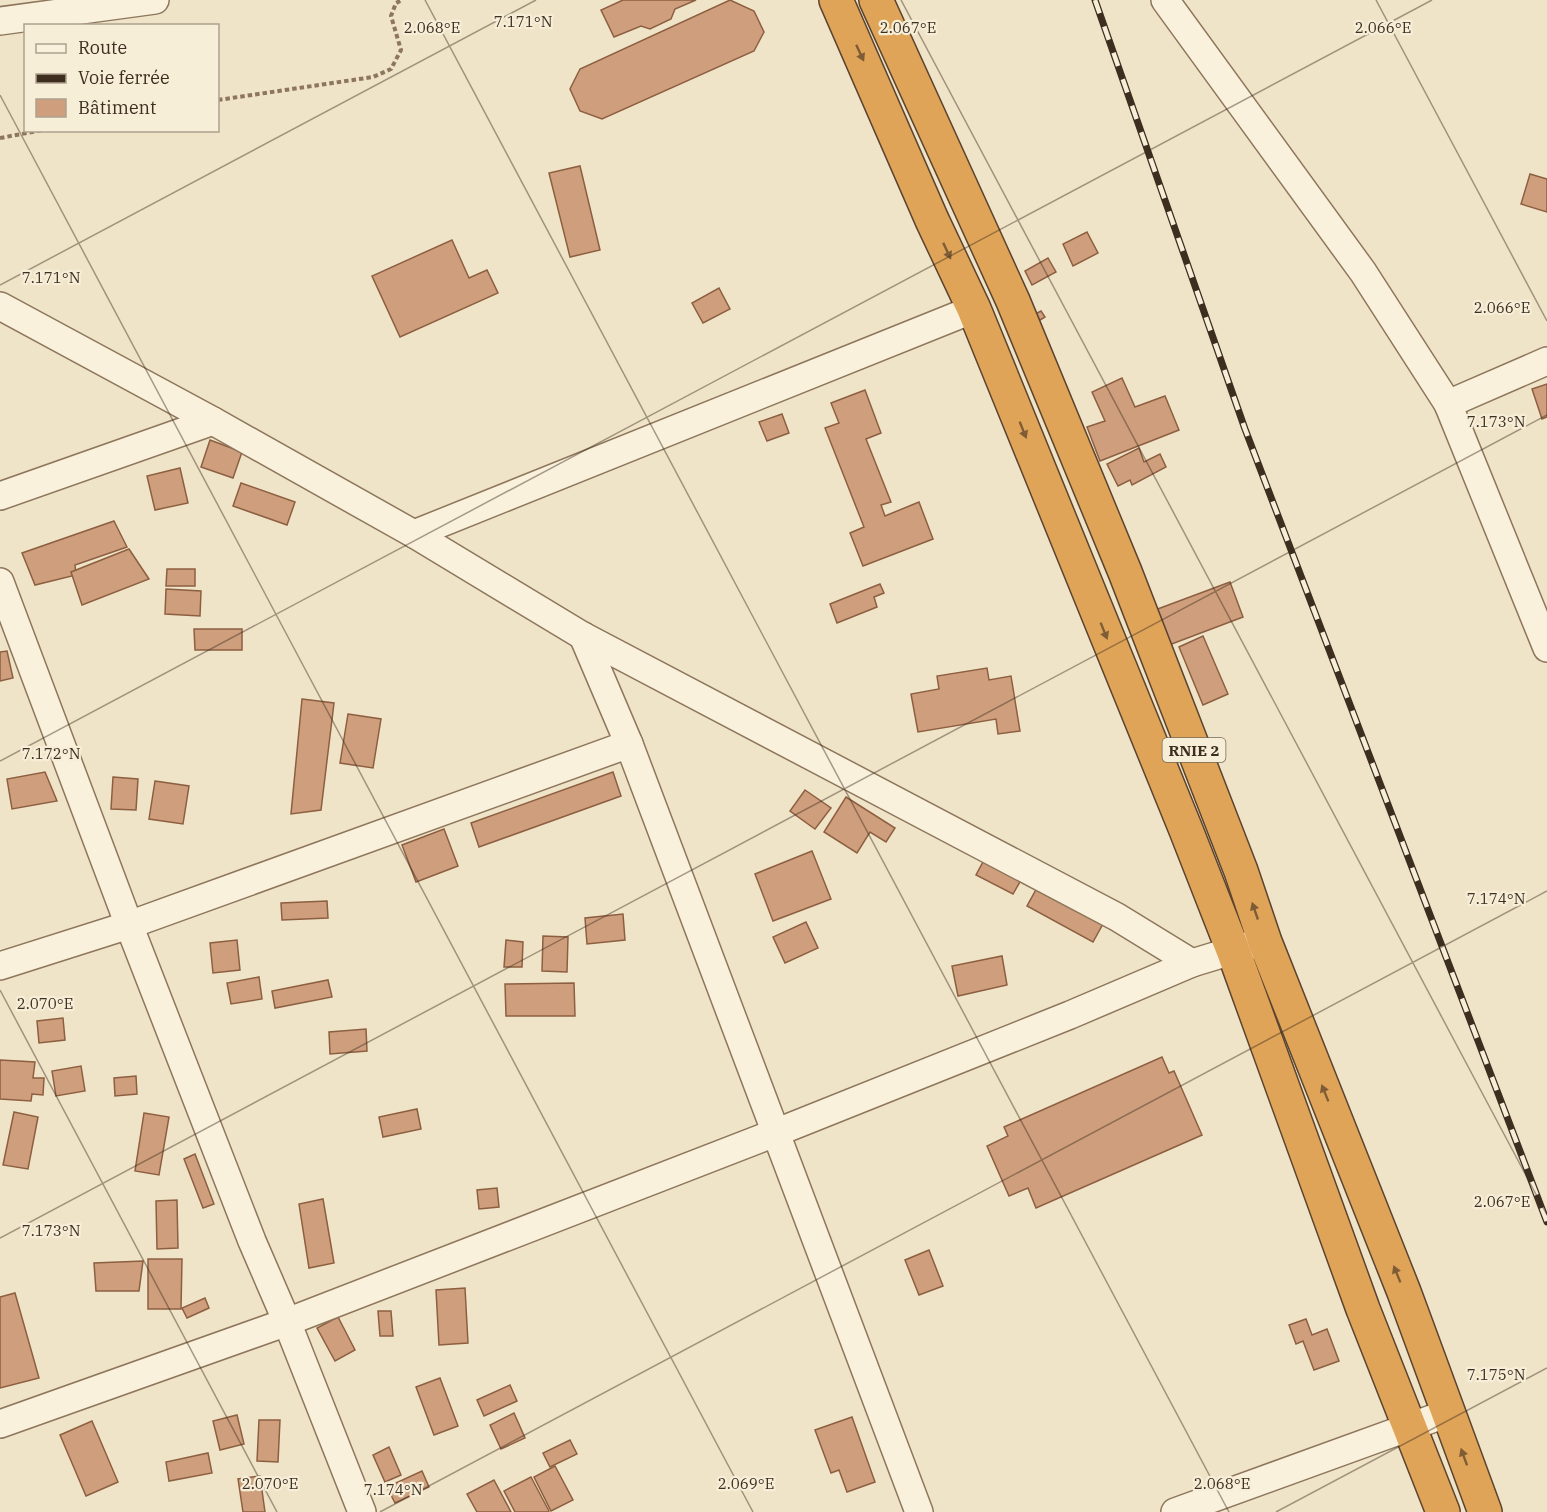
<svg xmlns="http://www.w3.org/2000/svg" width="1547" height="1512" font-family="'IBM Plex Serif',serif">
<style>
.building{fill:#cf9f7d;stroke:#8d5f41;stroke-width:1.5}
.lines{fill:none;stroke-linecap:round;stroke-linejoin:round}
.minor-casing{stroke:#8d765c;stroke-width:30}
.highway-casing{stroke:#5b4430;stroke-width:36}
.path{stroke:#8d765c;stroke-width:4;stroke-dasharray:4.5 3;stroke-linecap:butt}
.minor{stroke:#faf1dc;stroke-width:27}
.highway{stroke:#e0a458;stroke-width:33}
.rail-casing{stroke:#3d2e20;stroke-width:7}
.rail{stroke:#f7eed8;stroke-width:4.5;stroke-dasharray:14;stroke-linecap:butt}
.oneway{fill:#7e5d36}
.ticks{fill:none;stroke:#3d2e20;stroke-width:1.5;stroke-opacity:0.45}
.labels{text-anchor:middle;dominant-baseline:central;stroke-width:4.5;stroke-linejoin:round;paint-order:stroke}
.shield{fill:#f7eed8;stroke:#756857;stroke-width:1.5}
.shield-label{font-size:15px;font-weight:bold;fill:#3d2e20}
.ticks-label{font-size:15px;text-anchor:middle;fill:#3d2e20;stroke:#f7eed8;stroke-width:4.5;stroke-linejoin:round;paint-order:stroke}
</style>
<rect width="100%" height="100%" fill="#f0e4c8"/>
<g class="building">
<path d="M623,0H696L675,9L671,19L650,29L641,26L614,37L601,10Z"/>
<path d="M730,0L754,11L764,32L754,51L602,119L580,111L570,89L580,69Z"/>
<path d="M580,166L600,250L570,257L549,173Z"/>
<path d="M1530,174L1547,179V212L1521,204Z"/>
<path d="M1087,232L1098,253L1073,266L1063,244Z"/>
<path d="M452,240L469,278L487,270L498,293L400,337L372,276Z"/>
<path d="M1048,258L1056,272L1032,285L1025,271Z"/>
<path d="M719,288L730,309L703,323L692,303Z"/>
<path d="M1041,311L1045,317L1032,325L1035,314Z"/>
<path d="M1122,378L1135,407L1165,396L1179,430L1100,461L1087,427L1105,421L1092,392Z"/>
<path d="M1547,384V417L1542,419L1532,389Z"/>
<path d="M865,390L881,433L866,439L891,502L881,505L885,516L919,502L933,539L863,566L850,533L864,527L825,428L839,423L831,403Z"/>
<path d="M782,414L789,433L767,441L759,422Z"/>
<path d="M210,440L242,452L233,478L201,467Z"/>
<path d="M1139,448L1144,462L1160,454L1166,467L1132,485L1130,480L1118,486L1107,464Z"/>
<path d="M180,468L188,503L155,510L147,476Z"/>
<path d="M241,483L295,502L287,525L233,506Z"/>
<path d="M114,521L127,547L75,565L76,575L35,585L22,553Z"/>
<path d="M129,549L149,579L82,605L71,572Z"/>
<path d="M167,569H195V586H166Z"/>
<path d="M1230,582L1243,617L1169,645L1155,610Z"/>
<path d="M880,584L884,593L874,597L877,607L837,623L830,604Z"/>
<path d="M166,589L201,591L200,616L165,614Z"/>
<path d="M194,629H242V650H195Z"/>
<path d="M1203,636L1228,694L1203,705L1179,647Z"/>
<path d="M7,651L13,678L0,681V652Z"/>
<path d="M987,668L989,680L1011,676L1020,731L998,734L996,719L918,732L911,694L939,689L937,676Z"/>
<path d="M302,699L334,703L321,810L291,814Z"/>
<path d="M348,714L381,719L373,768L340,763Z"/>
<path d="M45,772L57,801L12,809L7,779Z"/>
<path d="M613,772L621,796L479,847L471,823Z"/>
<path d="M113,777L138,779L136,810L111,809Z"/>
<path d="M155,781L189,786L183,824L149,819Z"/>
<path d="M805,790L831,808L815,829L790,811Z"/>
<path d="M846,797L895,828L886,842L870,832L857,853L824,832Z"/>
<path d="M444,829L458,866L416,882L402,845Z"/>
<path d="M812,851L831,899L773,921L755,874Z"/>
<path d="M984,860L1021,880L1013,894L976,875Z"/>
<path d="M1038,886L1104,922L1093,942L1027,906Z"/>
<path d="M327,901L328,918L282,920L281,903Z"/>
<path d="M623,914L625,940L587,944L585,918Z"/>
<path d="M806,922L818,948L785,963L773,937Z"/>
<path d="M543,936L568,937L567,972L542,971Z"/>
<path d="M237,940L240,970L213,973L210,943Z"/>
<path d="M506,940L523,942L522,967H504Z"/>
<path d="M1002,956L1007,985L958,996L952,966Z"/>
<path d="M259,977L262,999L231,1004L227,983Z"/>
<path d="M328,980L332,997L275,1008L272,991Z"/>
<path d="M574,983L575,1016H506L505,984Z"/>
<path d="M63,1018L65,1040L39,1043L37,1021Z"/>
<path d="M366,1029L367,1051L330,1054L329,1032Z"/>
<path d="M1162,1057L1169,1073L1174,1071L1202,1135L1036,1208L1028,1188L1009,1196L987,1146L1008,1136L1004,1127Z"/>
<path d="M0,1060L35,1062L33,1078H44L43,1095L32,1094L31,1101L0,1099Z"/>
<path d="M81,1066L85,1091L56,1096L52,1071Z"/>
<path d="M136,1076L137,1094L115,1096L114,1078Z"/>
<path d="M417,1109L421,1129L383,1137L379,1117Z"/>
<path d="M14,1112L38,1117L28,1169L3,1165Z"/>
<path d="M144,1113L169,1117L159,1175L135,1171Z"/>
<path d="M195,1154L214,1204L203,1208L184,1159Z"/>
<path d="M497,1188L499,1207L479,1209L477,1190Z"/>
<path d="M323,1199L334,1263L309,1268L299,1204Z"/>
<path d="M177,1200L178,1248L157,1249L156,1201Z"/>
<path d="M929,1250L943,1286L919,1295L905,1260Z"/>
<path d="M148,1259H182L181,1309H148Z"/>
<path d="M143,1261L139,1291H96L94,1263Z"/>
<path d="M465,1288L468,1343L439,1345L436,1290Z"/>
<path d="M15,1293L39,1378L0,1388V1297Z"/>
<path d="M205,1298L209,1308L187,1318L182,1308Z"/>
<path d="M378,1311H391L393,1336H380Z"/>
<path d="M338,1317L355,1350L335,1361L317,1328Z"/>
<path d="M1306,1319L1312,1335L1327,1329L1339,1361L1314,1370L1303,1341L1296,1344L1289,1325Z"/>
<path d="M440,1378L458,1426L434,1435L416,1387Z"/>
<path d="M510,1385L517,1401L484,1416L477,1400Z"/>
<path d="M514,1413L525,1438L501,1449L490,1425Z"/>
<path d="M237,1415L244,1444L220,1450L213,1421Z"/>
<path d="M852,1417L875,1482L847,1492L839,1470L831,1473L815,1430Z"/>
<path d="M259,1420H280L278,1462L257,1461Z"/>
<path d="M92,1421L118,1482L86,1496L60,1435Z"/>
<path d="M570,1440L577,1454L550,1467L543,1453Z"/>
<path d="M389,1447L401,1475L385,1482L373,1455Z"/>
<path d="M208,1453L212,1473L169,1481L166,1462Z"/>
<path d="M555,1466L573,1500L551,1511L534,1477Z"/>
<path d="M422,1471L429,1487L395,1503L387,1487Z"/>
<path d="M260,1476L265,1512H243L238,1479Z"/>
<path d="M531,1477L549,1511L548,1512H515L504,1491Z"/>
<path d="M494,1480L511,1512H477L467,1494Z"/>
</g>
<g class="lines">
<defs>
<g id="minor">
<path d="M1165,0L1363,272L1448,404L1547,648"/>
<path d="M0,21L155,0"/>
<path d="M0,306L213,421L414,534L583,636L1117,917L1192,963"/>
<path d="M1448,404L1547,361"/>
<path d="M0,496L213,421"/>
<path d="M414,534L974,309"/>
<path d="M0,582L129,925L252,1241L287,1322L362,1512"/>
<path d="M583,636L629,744L919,1512"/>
<path d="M0,966L129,925L629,744"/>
<path d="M0,1424L287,1322L775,1133L1070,1015L1192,963L1251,945"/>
<path d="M1175,1512L1448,1413"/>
</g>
<g id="highway">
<path d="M836,0L932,220L974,309L1186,830L1233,950L1363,1309L1443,1512"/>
<path d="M876,0L1013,301L1125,572L1241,871L1265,942L1404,1292L1485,1512"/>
</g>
</defs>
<use href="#minor" class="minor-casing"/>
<use href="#highway" class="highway-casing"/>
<g class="path">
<path d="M218,100L373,77L391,69L401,50L391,16L396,3L402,0"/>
<path d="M0,138L43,130"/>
</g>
<use href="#minor" class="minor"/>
<use href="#highway" class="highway"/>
<defs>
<path id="rail" d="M1095,0L1245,429L1547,1222"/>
</defs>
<use href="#rail" class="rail-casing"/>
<use href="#rail" class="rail"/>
</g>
<defs><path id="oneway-solid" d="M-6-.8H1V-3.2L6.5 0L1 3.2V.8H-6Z" transform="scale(1.5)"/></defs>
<g class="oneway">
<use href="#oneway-solid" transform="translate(860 53) rotate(65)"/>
<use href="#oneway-solid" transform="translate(947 251) rotate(65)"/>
<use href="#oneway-solid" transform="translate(1023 430) rotate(68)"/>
<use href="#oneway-solid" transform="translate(1104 631) rotate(68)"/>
<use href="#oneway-solid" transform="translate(1255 911) rotate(-109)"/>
<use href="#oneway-solid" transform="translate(1325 1093) rotate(-112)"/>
<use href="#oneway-solid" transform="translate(1397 1274) rotate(-112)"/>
<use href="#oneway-solid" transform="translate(1464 1457) rotate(-110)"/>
</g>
<path class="ticks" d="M425,0L1229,1512M901,0L1547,1215M1376,0L1547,321M0,95L753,1512M0,285L536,0M0,761L1432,0M0,990L277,1512M0,1238L1547,415M380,1512L1547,891M1276,1512L1547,1368"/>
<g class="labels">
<rect class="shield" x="1162.5" y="738" width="63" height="24" rx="4.5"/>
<g class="shield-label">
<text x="1194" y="750">RNIE 2</text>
</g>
</g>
<g class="ticks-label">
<text x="523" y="27">7.171°N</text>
<text x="432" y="33">2.068°E</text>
<text x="908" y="33">2.067°E</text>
<text x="1383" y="33">2.066°E</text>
<text x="51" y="283">7.171°N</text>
<text x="1502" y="313">2.066°E</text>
<text x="1496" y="427">7.173°N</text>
<text x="51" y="759">7.172°N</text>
<text x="1496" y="904">7.174°N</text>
<text x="45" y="1009">2.070°E</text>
<text x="1502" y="1207">2.067°E</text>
<text x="51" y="1236">7.173°N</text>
<text x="1496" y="1380">7.175°N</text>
<text x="270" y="1489">2.070°E</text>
<text x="746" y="1489">2.069°E</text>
<text x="1222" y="1489">2.068°E</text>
<text x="393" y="1495">7.174°N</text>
</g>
<rect x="24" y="24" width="195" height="108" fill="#f7eed8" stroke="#ada18e" stroke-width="1.5"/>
<rect x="36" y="44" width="30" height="9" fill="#faf1dc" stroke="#ada18e" stroke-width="1.5"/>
<text x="78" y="54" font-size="18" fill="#3d2e20">Route</text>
<rect x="36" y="74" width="30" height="9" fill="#3d2e20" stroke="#ada18e" stroke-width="1.5"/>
<text x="78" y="84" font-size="18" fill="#3d2e20">Voie ferrée</text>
<rect x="36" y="99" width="30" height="18" fill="#cf9f7d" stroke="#ada18e" stroke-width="1.5"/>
<text x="78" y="114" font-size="18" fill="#3d2e20">Bâtiment</text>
</svg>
